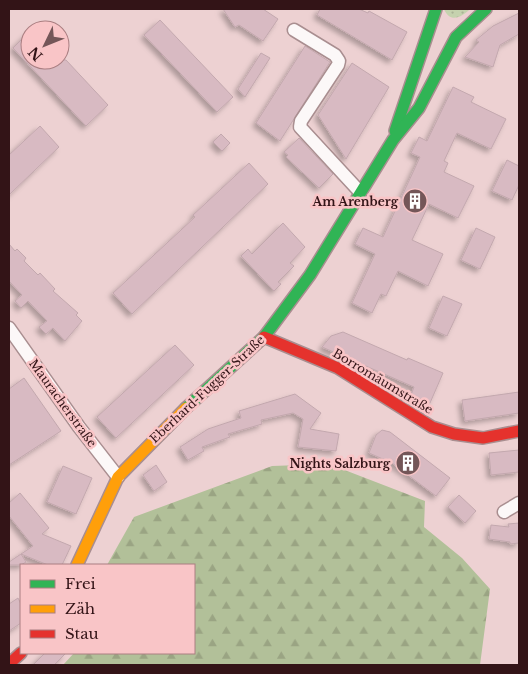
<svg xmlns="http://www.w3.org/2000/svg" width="528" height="674" font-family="'Libre Baskerville',serif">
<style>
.green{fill:url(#green-dots)}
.forest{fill:url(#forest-firs)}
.building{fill:#d8bac2;stroke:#c3a8ae;filter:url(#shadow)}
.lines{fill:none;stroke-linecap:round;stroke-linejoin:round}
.street-casing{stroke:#a98e90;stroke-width:15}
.fast-casing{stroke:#a98e90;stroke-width:14}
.slow-casing{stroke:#a98e90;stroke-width:14}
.jam-casing{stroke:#a98e90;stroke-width:14}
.street{stroke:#fcf8f8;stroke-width:12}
.fast{stroke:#30b455;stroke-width:11}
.slow{stroke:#ff9f0a;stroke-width:11}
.jam{stroke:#e5322d;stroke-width:11}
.labels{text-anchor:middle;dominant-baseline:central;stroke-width:5;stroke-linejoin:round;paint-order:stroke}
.poi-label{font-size:12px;font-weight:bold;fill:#331417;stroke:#f9c5c7;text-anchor:end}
.street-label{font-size:12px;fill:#331417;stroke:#f9c5c7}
</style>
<defs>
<pattern id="green-dots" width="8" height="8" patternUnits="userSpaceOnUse" patternTransform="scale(1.25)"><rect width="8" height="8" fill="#c5d2ae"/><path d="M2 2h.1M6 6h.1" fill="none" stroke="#aab395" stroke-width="1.8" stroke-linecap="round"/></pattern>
<pattern id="forest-firs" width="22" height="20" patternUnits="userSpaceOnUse" patternTransform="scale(1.25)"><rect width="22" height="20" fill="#b2c099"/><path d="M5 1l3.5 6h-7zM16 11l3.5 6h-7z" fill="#9aa483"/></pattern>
<filter id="shadow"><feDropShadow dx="-3.5" dy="3.5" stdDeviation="2.5" flood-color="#0004"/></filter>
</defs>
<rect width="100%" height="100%" fill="#edd1d2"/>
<path class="green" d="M444,9H470C462,17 450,24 444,9Z"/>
<path class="forest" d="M329,464L425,501L424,527L462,558L490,589L480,665H63L74,653H194V565H107L134,517L272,466Z"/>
<g class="building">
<path d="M223,9H263L278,19L263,41L239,25L235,27Z"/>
<path d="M320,9H359L368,13L369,11L407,32L392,60L317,15Z"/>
<path d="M519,13V34L500,45L493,67L465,57L479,42L476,40L493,26Z"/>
<path d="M160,20L233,97L217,112L144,35Z"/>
<path d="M30,31V60H66L108,105L86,126L13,48Z"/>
<path d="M305,46L330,62L280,141L256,123Z"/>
<path d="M261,53L270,58L245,97L238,89Z"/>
<path d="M352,63L389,87L346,159L318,115Z"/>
<path d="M453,87L474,97L471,102L506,119L491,149L457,133L444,161L448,163L444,172L474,186L458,218L429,204L412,240L443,254L428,286L398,271L386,296L381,294L372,313L352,303L375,254L355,244L363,228L383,237L420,157L411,153L419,137L427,141Z"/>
<path d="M40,126L59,147L9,195V155Z"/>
<path d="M221,134L230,143L222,151L213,142Z"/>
<path d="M299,138L333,174L319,188L286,157L288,155L284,152Z"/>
<path d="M507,160L519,166V185L512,200L492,191Z"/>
<path d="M249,163L268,184L132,314L113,293L195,217L193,215Z"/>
<path d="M283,223L305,247L290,263L294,266L278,282L281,284L274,291L241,256L248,249L252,254Z"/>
<path d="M476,228L495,237L480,269L461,260Z"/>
<path d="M9,244L15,251L17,249L26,258L24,261L38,275L40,273L55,289L53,291L78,313L76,315L82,321L65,341L53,328L46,334L39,327L47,321L28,301L21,308L15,301L22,295L9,281Z"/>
<path d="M443,296L462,304L447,336L429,328Z"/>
<path d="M343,332L407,360L408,358L443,373L430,403L411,395L414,387L322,347L331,336Z"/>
<path d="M175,345L194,365L116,438L97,417Z"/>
<path d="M24,378L61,431L9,465V389Z"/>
<path d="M519,392V413L465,421L462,400Z"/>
<path d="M295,394L321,413L310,429L339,434L336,451L298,447L303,419L293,413L261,420L262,424L228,434L230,437L202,447L204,451L188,460L180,447L208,429L241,418L239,411Z"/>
<path d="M382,430L390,432L450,478L436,496L392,463L369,453L376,435Z"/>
<path d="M519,450V472L491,475L489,453Z"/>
<path d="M156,465L167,482L154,491L143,475Z"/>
<path d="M63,466L92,478L76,514L47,502Z"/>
<path d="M20,493L49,528L42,534L71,546L62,565H48L21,554L26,562L21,565H9V562L33,546L9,516V503Z"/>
<path d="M459,495L476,511L465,523L448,507Z"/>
<path d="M519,523V543L510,544V542L489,539L491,525L509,527L508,524Z"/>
<path d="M18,598L21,604V623L9,631V604Z"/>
<path d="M45,653H66L54,665H33Z"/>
</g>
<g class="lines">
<defs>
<g id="street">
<path d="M294,30L335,55L339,61L338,65L301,121L300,127L360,192"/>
<path d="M9,328L79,427L118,477"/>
<path d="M504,512L519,503"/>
</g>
<g id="fast">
<path d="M395,131L436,9"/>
<path d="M186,408L264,337L310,275L393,140L419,108L456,37L486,9"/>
</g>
<path id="slow" d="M77,565L118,477L186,408"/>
<g id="jam">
<path d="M264,337L338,368L432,427L454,434L483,438L519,431"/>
<path d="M9,664L21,653"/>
</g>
</defs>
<use href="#street" class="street-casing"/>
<use href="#fast" class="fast-casing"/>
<use href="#slow" class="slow-casing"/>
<use href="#jam" class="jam-casing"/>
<use href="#street" class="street"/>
<use href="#fast" class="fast"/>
<use href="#slow" class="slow"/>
<use href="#jam" class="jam"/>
</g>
<defs>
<symbol id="building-disc" viewBox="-11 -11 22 22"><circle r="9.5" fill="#745658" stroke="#f9c5c7"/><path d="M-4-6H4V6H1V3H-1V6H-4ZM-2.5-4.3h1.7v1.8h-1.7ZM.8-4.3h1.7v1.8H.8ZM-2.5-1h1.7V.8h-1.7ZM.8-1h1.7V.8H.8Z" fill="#fff"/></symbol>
</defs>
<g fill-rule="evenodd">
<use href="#building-disc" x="401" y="187" width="28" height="28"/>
<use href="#building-disc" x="394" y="449" width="28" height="28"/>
</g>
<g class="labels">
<g class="poi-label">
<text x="398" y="201">Am Arenberg</text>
<text x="390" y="463">Nights Salzburg</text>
</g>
<g class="street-label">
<text transform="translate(383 381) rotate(31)">Borromäumstraße</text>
<text transform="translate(207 389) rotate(-43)">Eberhard-Fugger-Straße</text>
<text transform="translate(63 403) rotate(54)">Mauracherstraße</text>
</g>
</g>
<rect width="528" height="674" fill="none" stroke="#331417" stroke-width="20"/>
<rect x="20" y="564" width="175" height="90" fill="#f9c5c7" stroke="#aa7e81"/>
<rect x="30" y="580" width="25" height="8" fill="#30b455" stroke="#aa7e81"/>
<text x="65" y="589" font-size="15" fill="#331417">Frei</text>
<rect x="30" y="605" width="25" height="8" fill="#ff9f0a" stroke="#aa7e81"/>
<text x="65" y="614" font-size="15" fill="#331417">Zäh</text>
<rect x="30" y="630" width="25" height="8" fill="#e5322d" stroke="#aa7e81"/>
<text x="65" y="639" font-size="15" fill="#331417">Stau</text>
<g transform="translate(45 45) rotate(227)"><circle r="24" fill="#f9c5c7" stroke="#aa7e81"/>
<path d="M0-4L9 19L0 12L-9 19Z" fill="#745658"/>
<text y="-8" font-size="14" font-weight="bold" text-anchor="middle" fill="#331417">N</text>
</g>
</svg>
